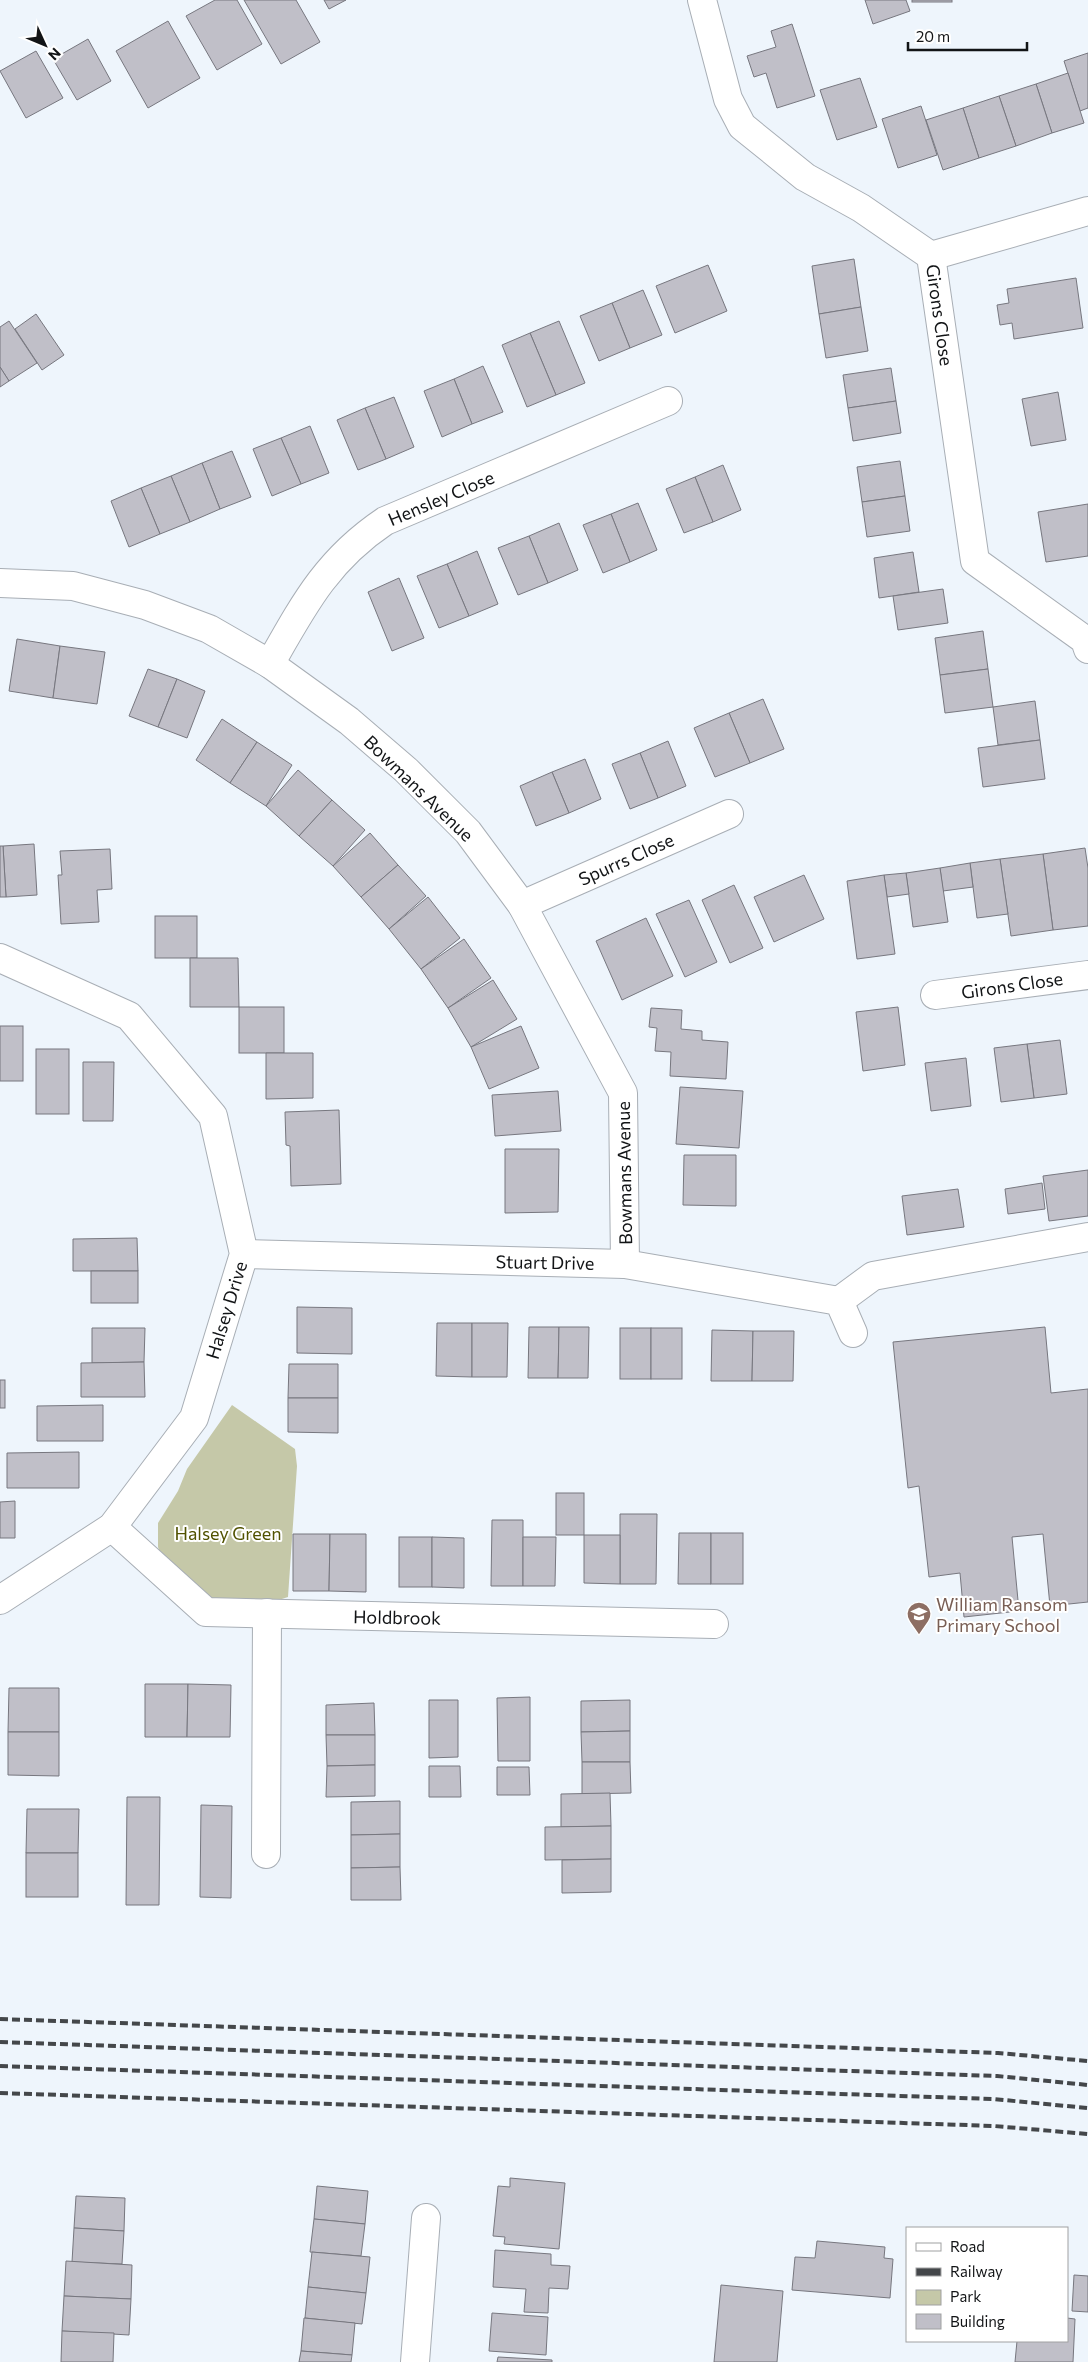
<svg xmlns="http://www.w3.org/2000/svg" width="1088" height="2362" font-family="Commissioner,sans-serif">
<style>
.green{fill:#c5c8a8}
.building{fill:#c0bfc8;stroke:#77777f}
.lines{fill:none;stroke-linecap:round;stroke-linejoin:round}
.minor-casing{stroke:#a8aeb5;stroke-width:30}
.minor{stroke:#fff;stroke-width:28}
.rail{stroke:#44474a;stroke-width:4;stroke-dasharray:8 4;stroke-linecap:butt}
.labels{text-anchor:middle;dominant-baseline:central;stroke-width:4;stroke-linejoin:round;paint-order:stroke}
.street-label{font-size:18px;fill:#121416;stroke:#fff}
.park-label{font-size:18px;fill:#515200;stroke:#fff}
.education-label{font-size:18px;fill:#785e54;stroke:#fff;text-anchor:start}
</style>
<rect width="100%" height="100%" fill="#eef5fc"/>
<path class="green" d="M232,1405L295,1449L297,1466L288,1597L260,1606L214,1601L163,1562L158,1547V1523L178,1491L187,1469Z"/>
<g class="building">
<path d="M215,0H237L262,44L217,70L186,16Z"/>
<path d="M244,0H296L320,42L281,64Z"/>
<path d="M324,0H346L329,9Z"/>
<path d="M865,0H906L910,11L873,24Z"/>
<rect x="912" y="0" width="40" height="2"/>
<path d="M168,21L200,78L148,108L116,51Z"/>
<path d="M792,24L815,96L777,108L766,73L754,77L747,56L776,47L771,31Z"/>
<path d="M88,39L111,81L77,100L53,59Z"/>
<path d="M36,51L63,98L26,118L0,71Z"/>
<path d="M1088,53V108L1080,111L1064,61Z"/>
<path d="M1068,73L1084,123L1052,133L1036,84Z"/>
<path d="M860,78L877,127L837,140L820,90Z"/>
<path d="M1036,84L1052,133L1016,146L999,96Z"/>
<path d="M999,96L1016,146L979,158L963,108Z"/>
<path d="M921,106L937,155L898,168L882,119Z"/>
<path d="M963,108L979,158L943,170L926,120Z"/>
<path d="M854,259L861,307L819,314L812,266Z"/>
<path d="M708,265L727,311L675,333L656,286Z"/>
<path d="M1076,278L1083,328L1014,339L1012,323L1000,325L997,305L1009,303L1007,289Z"/>
<path d="M643,290L662,335L630,348L612,303Z"/>
<path d="M612,303L630,348L599,361L580,316Z"/>
<path d="M861,307L868,351L826,358L819,314Z"/>
<path d="M36,314L64,355L42,370L15,329Z"/>
<path d="M9,321L37,363L9,381L0,367V327Z"/>
<path d="M559,321L585,383L556,395L530,333Z"/>
<path d="M530,333L556,395L527,407L502,345Z"/>
<path d="M483,366L503,412L472,424L454,379Z"/>
<path d="M0,367L9,381L0,387Z"/>
<path d="M891,368L896,401L848,408L843,375Z"/>
<path d="M454,379L472,424L442,437L424,391Z"/>
<path d="M1058,392L1066,440L1031,446L1022,399Z"/>
<path d="M394,397L414,447L386,459L365,408Z"/>
<path d="M896,401L901,433L853,441L848,408Z"/>
<path d="M365,408L386,459L358,470L337,420Z"/>
<path d="M310,426L329,473L301,484L281,438Z"/>
<path d="M281,438L301,484L272,496L253,449Z"/>
<path d="M232,451L251,497L220,509L202,463Z"/>
<path d="M900,461L905,496L862,502L857,467Z"/>
<path d="M202,463L220,509L190,522L171,476Z"/>
<path d="M723,465L741,510L713,522L695,477Z"/>
<path d="M171,476L190,522L160,534L141,488Z"/>
<path d="M695,477L713,522L684,533L666,489Z"/>
<path d="M141,488L160,534L129,547L111,501Z"/>
<path d="M905,496L910,531L867,537L862,502Z"/>
<path d="M638,503L657,550L630,562L611,514Z"/>
<path d="M1088,504V556L1046,562L1038,512Z"/>
<path d="M611,514L630,562L603,573L583,525Z"/>
<path d="M559,523L578,570L548,583L529,536Z"/>
<path d="M529,536L548,583L518,595L498,548Z"/>
<path d="M477,551L498,604L469,616L447,564Z"/>
<path d="M913,552L919,592L879,598L874,558Z"/>
<path d="M447,564L469,616L439,628L417,576Z"/>
<path d="M399,578L424,638L392,651L368,592Z"/>
<path d="M943,589L948,623L898,630L893,596Z"/>
<path d="M983,631L988,669L940,675L935,638Z"/>
<path d="M17,639L60,646L53,698L9,691Z"/>
<path d="M60,646L105,652L97,704L53,698Z"/>
<path d="M148,669L177,679L158,727L129,716Z"/>
<path d="M988,669L993,707L945,713L940,675Z"/>
<path d="M177,679L205,691L187,738L158,727Z"/>
<path d="M763,699L784,749L750,763L729,713Z"/>
<path d="M1035,701L1040,740L998,745L993,707Z"/>
<path d="M729,713L750,763L715,777L694,728Z"/>
<path d="M222,719L257,742L230,783L196,760Z"/>
<path d="M1040,740L1045,779L983,787L978,748Z"/>
<path d="M668,741L686,786L658,798L640,753Z"/>
<path d="M257,742L292,765L266,806L230,783Z"/>
<path d="M640,753L658,798L630,809L612,764Z"/>
<path d="M585,759L601,799L569,813L552,772Z"/>
<path d="M298,770L332,800L299,836L266,806Z"/>
<path d="M552,772L569,813L536,826L520,786Z"/>
<path d="M332,800L365,830L333,866L299,836Z"/>
<path d="M370,833L398,865L361,897L333,866Z"/>
<path d="M34,844L37,895L6,897L3,846Z"/>
<path d="M0,846H3L6,897H0Z"/>
<path d="M1085,848L1088,868V926L1053,930L1043,854Z"/>
<path d="M110,849L112,889L97,890L99,922L61,924L58,875H62L60,851Z"/>
<path d="M1043,854L1053,930L1011,936L1000,859Z"/>
<path d="M1000,859L1008,914L977,918L970,863Z"/>
<path d="M970,863L973,887L943,891L940,868Z"/>
<path d="M398,865L426,896L389,929L361,897Z"/>
<path d="M940,868L948,922L913,927L906,873Z"/>
<path d="M906,873L909,894L887,897L884,875Z"/>
<path d="M804,875L824,919L774,942L754,897Z"/>
<path d="M884,875L895,954L857,959L847,881Z"/>
<path d="M734,885L763,948L730,963L702,900Z"/>
<path d="M428,897L460,938L421,969L389,929Z"/>
<path d="M689,900L717,962L685,977L656,914Z"/>
<rect x="155" y="916" width="42" height="42"/>
<path d="M646,918L673,976L622,1000L596,941Z"/>
<path d="M464,939L491,978L448,1008L421,969Z"/>
<path d="M190,958H238L239,1007H190Z"/>
<path d="M493,980L517,1019L471,1047L448,1008Z"/>
<rect x="239" y="1007" width="45" height="46"/>
<path d="M898,1007L905,1065L863,1071L856,1012Z"/>
<path d="M651,1008L682,1010L681,1029L702,1031V1040L728,1042L726,1079L670,1076L671,1052L655,1051L657,1028L649,1027Z"/>
<rect x="0" y="1026" width="23" height="55"/>
<path d="M521,1026L539,1068L489,1089L471,1047Z"/>
<path d="M1060,1040L1067,1094L1034,1098L1027,1044Z"/>
<path d="M1027,1044L1034,1098L1001,1102L994,1048Z"/>
<rect x="36" y="1049" width="33" height="65"/>
<path d="M266,1053H313V1098L266,1099Z"/>
<path d="M966,1058L971,1106L931,1111L925,1063Z"/>
<path d="M83,1062H114L113,1121H83Z"/>
<path d="M680,1087L743,1091L739,1148L676,1144Z"/>
<path d="M558,1091L561,1131L495,1136L492,1095Z"/>
<path d="M339,1110L341,1184L291,1186L290,1146L286,1145L285,1112Z"/>
<path d="M505,1149H559L558,1212L505,1213Z"/>
<path d="M684,1155H736V1206L683,1205Z"/>
<path d="M1088,1170V1216L1049,1221L1043,1176Z"/>
<path d="M1042,1183L1045,1209L1008,1214L1005,1189Z"/>
<path d="M958,1189L964,1227L907,1235L902,1196Z"/>
<path d="M137,1238L138,1271H73V1239Z"/>
<rect x="91" y="1271" width="47" height="32"/>
<path d="M297,1307L352,1308V1354L297,1353Z"/>
<path d="M437,1323H472V1377L436,1376Z"/>
<path d="M472,1323H508L507,1377H472Z"/>
<path d="M529,1327H559L558,1378H528Z"/>
<path d="M559,1327H589L588,1378H558Z"/>
<path d="M1045,1327L1051,1393L1088,1389V1602L1050,1606L1043,1534L1012,1537L1019,1611L964,1617L960,1573L929,1577L919,1486L908,1488L893,1342Z"/>
<path d="M92,1328H145L144,1362L92,1363Z"/>
<rect x="620" y="1328" width="31" height="51"/>
<rect x="651" y="1328" width="31" height="51"/>
<path d="M712,1330L753,1331L752,1381H711Z"/>
<path d="M753,1331H794L793,1381H752Z"/>
<path d="M144,1362L145,1397H81V1363Z"/>
<path d="M289,1364H338V1398H288Z"/>
<rect x="0" y="1380" width="5" height="28"/>
<path d="M288,1398H338V1433L288,1432Z"/>
<path d="M103,1405V1441H37V1406Z"/>
<path d="M79,1452V1488H7V1453Z"/>
<rect x="556" y="1493" width="28" height="42"/>
<path d="M15,1501V1538H0V1502Z"/>
<path d="M620,1514H657L656,1584H620Z"/>
<path d="M492,1520H523V1586H491Z"/>
<path d="M679,1533H711V1584H678Z"/>
<rect x="711" y="1533" width="32" height="51"/>
<path d="M293,1534H330L329,1591H293Z"/>
<path d="M330,1534H366V1592L329,1591Z"/>
<path d="M584,1535H620V1584L584,1583Z"/>
<rect x="399" y="1537" width="33" height="50"/>
<path d="M432,1537L464,1538V1588L432,1587Z"/>
<path d="M523,1537H556L555,1586H523Z"/>
<path d="M145,1684H188L187,1737H145Z"/>
<path d="M188,1684L231,1685L230,1737H187Z"/>
<path d="M9,1688H59V1732H8Z"/>
<path d="M530,1697V1761H498L497,1698Z"/>
<path d="M429,1700H458V1757L429,1758Z"/>
<path d="M630,1700V1731L581,1732V1701Z"/>
<path d="M374,1703L375,1735H326V1705Z"/>
<path d="M630,1731V1762H582L581,1732Z"/>
<path d="M8,1732H59V1776L8,1775Z"/>
<path d="M326,1735H375V1765L327,1766Z"/>
<path d="M582,1762H630L631,1793L582,1794Z"/>
<path d="M375,1765V1796L326,1797L327,1766Z"/>
<path d="M429,1766H460L461,1797H429Z"/>
<path d="M497,1767H529L530,1795H497Z"/>
<path d="M610,1793L611,1826L561,1827V1794Z"/>
<path d="M127,1797H160L159,1905H126Z"/>
<path d="M400,1801V1834L351,1835V1802Z"/>
<path d="M201,1805L232,1806L231,1898L200,1897Z"/>
<path d="M27,1809H79L78,1853H26Z"/>
<path d="M611,1826V1859L545,1860V1827Z"/>
<path d="M400,1834V1867L351,1868V1835Z"/>
<rect x="26" y="1853" width="52" height="44"/>
<path d="M611,1859V1892L562,1893V1860Z"/>
<path d="M400,1867L401,1900H351V1868Z"/>
<path d="M510,2178L565,2183L559,2249L504,2244L505,2237L493,2236L498,2186L510,2187Z"/>
<path d="M317,2186L368,2191L365,2224L314,2219Z"/>
<path d="M76,2196L125,2198L124,2231L74,2228Z"/>
<path d="M314,2219L365,2224L361,2256L310,2252Z"/>
<path d="M74,2228L124,2231L122,2264L72,2262Z"/>
<path d="M817,2241L885,2247L884,2258L893,2259L890,2298L792,2290L795,2257L815,2258Z"/>
<path d="M495,2250L551,2254V2265L570,2266L568,2289L549,2288L548,2313L524,2312L526,2289L493,2287Z"/>
<path d="M312,2252L370,2257L366,2293L308,2287Z"/>
<path d="M66,2261L132,2265L131,2299L64,2296Z"/>
<path d="M1074,2275L1088,2276V2312L1072,2311Z"/>
<path d="M721,2285L783,2291L777,2362H714Z"/>
<path d="M308,2287L366,2293L362,2324L305,2318Z"/>
<path d="M64,2296L131,2299L129,2335L62,2331Z"/>
<path d="M492,2313L548,2317L546,2355L489,2351Z"/>
<path d="M304,2318L355,2323L352,2355L301,2351Z"/>
<path d="M1067,2318L1075,2319L1073,2362H1015L1017,2341H1067Z"/>
<path d="M62,2331L114,2333L113,2362H61Z"/>
<path d="M301,2351L352,2355L351,2362H299Z"/>
<path d="M498,2357L552,2360V2362H497Z"/>
</g>
<g class="lines">
<defs>
<g id="minor">
<path d="M702,0L728,99L742,126L805,177L861,208L931,256L975,561L1085,640L1088,649"/>
<path d="M931,256L1088,211"/>
<path d="M0,583L73,586L145,605L209,629L270,664L349,721L406,770L468,832L522,905L623,1093L625,1264"/>
<path d="M270,664C304,604 327,560 385,521L668,401"/>
<path d="M522,905L729,814"/>
<path d="M0,958L129,1016L213,1116L244,1254L194,1418L112,1527L0,1600"/>
<path d="M935,995L1088,975"/>
<path d="M244,1254L625,1264L839,1301L853,1333"/>
<path d="M839,1301L873,1276L1088,1237"/>
<path d="M112,1527L206,1612L714,1624"/>
<path d="M266,1854L267,1613"/>
<path d="M415,2362L426,2218"/>
</g>
</defs>
<use href="#minor" class="minor-casing"/>
<use href="#minor" class="minor"/>
<g class="rail">
<path d="M0,2019L998,2053L1088,2061"/>
<path d="M0,2042L997,2076L1088,2085"/>
<path d="M0,2066L993,2099L1088,2108"/>
<path d="M0,2093L994,2126L1088,2134"/>
</g>
</g>
<defs>
<symbol id="school-pin" viewBox="-11 -11 22 30"><path d="M0 17L-7.5 6A9.5 9.5 0 1 1 7.5 6Z" fill="#8d6e63" stroke="#fff"/><path d="M0-5L7-2L0 1L-7-2ZM-4 1L0 2.5L4 1V4Q0 6-4 4Z" fill="#fff"/></symbol>
</defs>
<g fill-rule="evenodd">
<use href="#school-pin" x="905" y="1600" width="28" height="38"/>
</g>
<g class="labels">
<g class="street-label">
<text transform="translate(940 315) rotate(82)">Girons Close</text>
<text transform="translate(441 498) rotate(-23)">Hensley Close</text>
<text transform="translate(419 788) rotate(44)">Bowmans Avenue</text>
<text transform="translate(626 859) rotate(-24)">Spurrs Close</text>
<text transform="translate(1012 985) rotate(-8)">Girons Close</text>
<text transform="translate(624 1173) rotate(-91)">Bowmans Avenue</text>
<text transform="translate(545 1262) rotate(1)">Stuart Drive</text>
<text transform="translate(226 1310) rotate(-73)">Halsey Drive</text>
<text transform="translate(397 1617) rotate(1)">Holdbrook</text>
</g>
<g class="park-label">
<text x="228" y="1533">Halsey Green</text>
</g>
<g class="education-label">
<text x="936" y="1604">William Ransom<tspan x="936" dy="21">Primary School</tspan></text>
</g>
</g>
<rect x="906" y="2227" width="162" height="115" fill="#ffffff" stroke="#a0a1a2"/>
<rect x="916" y="2243" width="25" height="8" fill="#ffffff" stroke="#a0a1a2"/>
<text x="950" y="2252" font-size="15" fill="#121416">Road</text>
<rect x="916" y="2268" width="25" height="8" fill="#44474a" stroke="#a0a1a2"/>
<text x="950" y="2277" font-size="15" fill="#121416">Railway</text>
<rect x="916" y="2290" width="25" height="15" fill="#c5c8a8" stroke="#a0a1a2"/>
<text x="950" y="2302" font-size="15" fill="#121416">Park</text>
<rect x="916" y="2314" width="25" height="15" fill="#c0bfc8" stroke="#a0a1a2"/>
<text x="950" y="2327" font-size="15" fill="#121416">Building</text>
<g transform="translate(45 45) rotate(134)" stroke="#ffffff" stroke-width="4" paint-order="stroke">
<path d="M0-4L9 19L0 12L-9 19Z" fill="#121416"/>
<text y="-8" font-size="14" font-weight="bold" text-anchor="middle" fill="#121416">N</text>
</g>
<path d="M908 42v8h119v-8" fill="none" stroke="#121416" stroke-width="2.5"/>
<text x="916" y="42" font-size="15" fill="#121416" stroke="#ffffff" stroke-width="4" paint-order="stroke">20 m</text>
</svg>
